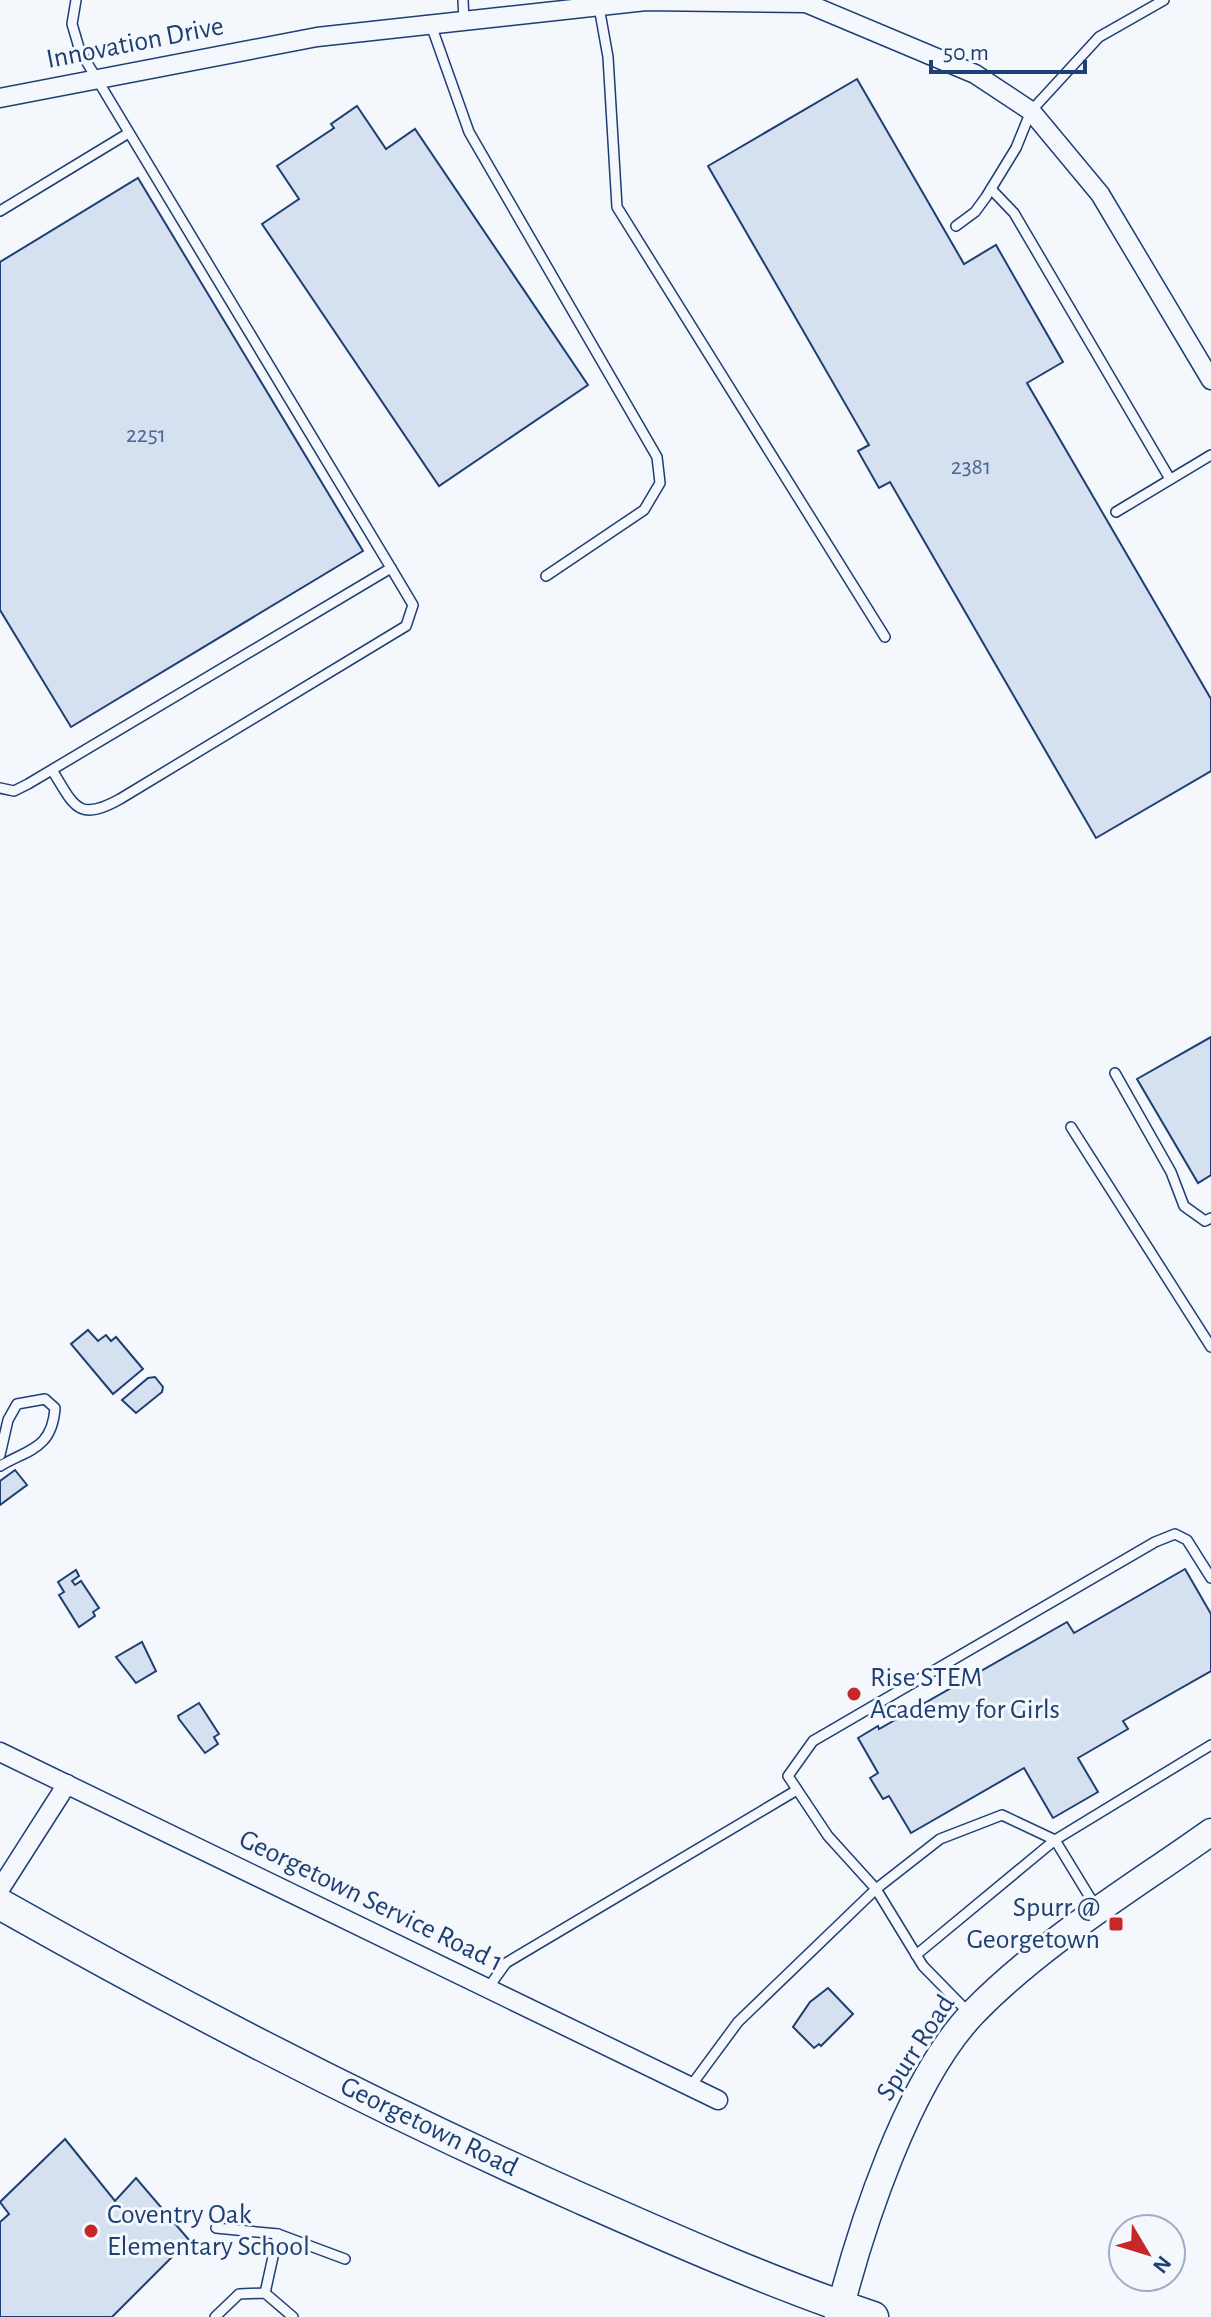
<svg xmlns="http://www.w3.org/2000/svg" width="1211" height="2317" font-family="'Alegreya Sans',sans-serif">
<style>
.building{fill:#d5e0f0;stroke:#1d3f73;stroke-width:2}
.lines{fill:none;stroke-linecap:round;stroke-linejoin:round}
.lane-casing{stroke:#1d3f73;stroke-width:12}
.street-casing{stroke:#1d3f73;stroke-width:21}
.secondary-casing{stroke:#1d3f73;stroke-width:29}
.primary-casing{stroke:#1d3f73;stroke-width:33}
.lane{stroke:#f4f7fb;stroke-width:9}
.street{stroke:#f4f7fb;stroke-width:18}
.secondary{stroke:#f4f7fb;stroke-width:26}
.primary{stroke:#f4f7fb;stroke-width:30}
.poi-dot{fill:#c62828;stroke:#f4f7fb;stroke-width:3}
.labels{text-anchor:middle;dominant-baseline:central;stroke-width:6;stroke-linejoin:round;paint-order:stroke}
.number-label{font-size:24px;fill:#4b6792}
.street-label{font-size:28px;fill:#1d3f73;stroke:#f4f7fb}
.poi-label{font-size:28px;fill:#1d3f73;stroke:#f4f7fb;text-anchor:start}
</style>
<rect width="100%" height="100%" fill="#f4f7fb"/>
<g class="building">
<path d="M857,79L964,264L996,245L1063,362L1027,383L1211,699V771L1096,838L890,482L879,488L858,451L869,445L708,166Z"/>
<path d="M357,106L386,149L415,129L588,385L439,486L262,224L299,199L277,166L334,128L331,124Z"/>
<path d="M138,178L363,551L71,727L0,610V262Z"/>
<path d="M1211,1037V1175L1198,1183L1137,1079Z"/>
<path d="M88,1330L98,1341L106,1335L111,1341L116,1337L143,1369L113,1394L71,1344Z"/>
<path d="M155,1377L163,1387L162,1392L136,1413L122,1400L148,1378Z"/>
<path d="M15,1470L27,1485L0,1505V1481Z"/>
<path d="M1185,1569L1211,1614V1671L1123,1721L1128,1729L1078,1758L1098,1792L1053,1818L1024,1768L911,1833L889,1796L883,1799L870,1778L878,1773L858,1738L878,1726L879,1729L1067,1622L1074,1633Z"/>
<path d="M76,1570L79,1576L72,1581L75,1585L81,1581L99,1608L93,1612L95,1616L79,1627L59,1595L64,1592L58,1582Z"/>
<path d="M142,1642L156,1671L136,1683L116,1657Z"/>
<path d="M199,1703L219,1734L214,1737L218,1744L205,1753L179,1719L178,1716Z"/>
<path d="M828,1988L853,2014L821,2046L819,2044L814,2048L793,2027L810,2002Z"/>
<path d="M65,2139L115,2201L136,2178L189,2240L112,2317H0V2222L9,2214L0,2202Z"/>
</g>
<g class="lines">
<defs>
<g id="lane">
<path d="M463,0L464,21"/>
<path d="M599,7L608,57L617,207L885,637"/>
<path d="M431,25L469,132L657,457L660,483L644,510L546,576"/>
<path d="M991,189L1014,213L1170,479"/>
<path d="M0,211L127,134"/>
<path d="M956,226L975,212L986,197L1016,148L1031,111L1099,37L1164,0"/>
<path d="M1116,512L1211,455"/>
<path d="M52,770C74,805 77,823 120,799L406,626L413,605L391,568"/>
<path d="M0,788L14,791L28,784L391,568L80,51L72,24L76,0"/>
<path d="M1115,1073L1171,1172L1184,1206L1205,1221L1211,1218"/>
<path d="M1071,1127L1211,1347"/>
<path d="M0,1455L8,1420L17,1404L45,1399L55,1408C52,1449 29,1449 0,1466"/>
<path d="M916,1955L1055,1840L1211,1745"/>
<path d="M488,1988L506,1963L797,1790"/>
<path d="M970,2014L923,1966L876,1889L940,1839L1002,1815L1055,1840L1097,1909"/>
<path d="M690,2087L738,2022L876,1889L828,1836L788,1776L813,1741L1155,1542L1175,1534L1187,1540L1211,1578"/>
<path d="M216,2228L278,2234L345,2259"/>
<path d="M265,2293L278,2234"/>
<path d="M215,2317L239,2294L265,2293L293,2317"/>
</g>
<g id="street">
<path d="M0,98L317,37L646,1L806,3L975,74L1031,111L1100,194L1211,380"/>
<path d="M0,1752L718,2100"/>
<path d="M0,1889L67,1784"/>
</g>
<path id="secondary" d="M838,2317C861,2226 908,2081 973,2013C1042,1942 1131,1889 1211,1832"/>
<path id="primary" d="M0,1904C189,2011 383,2111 582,2199C677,2241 774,2284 873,2317"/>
</defs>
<use href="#lane" class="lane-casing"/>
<use href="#street" class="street-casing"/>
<use href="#secondary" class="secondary-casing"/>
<use href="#primary" class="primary-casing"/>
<use href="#lane" class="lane"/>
<use href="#street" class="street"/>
<use href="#secondary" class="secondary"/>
<use href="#primary" class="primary"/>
</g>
<g class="poi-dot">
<circle cx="854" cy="1694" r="8"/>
<rect x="1108" y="1916" width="16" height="16" rx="4"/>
<circle cx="91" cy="2231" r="8"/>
</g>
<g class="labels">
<g class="number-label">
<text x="146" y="435">2251</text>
<text x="971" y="467">2381</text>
</g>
<g class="street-label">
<text transform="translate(135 43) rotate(-11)">Innovation Drive</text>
<text transform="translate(371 1901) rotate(26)">Georgetown Service Road 1</text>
<text transform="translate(916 2048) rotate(-57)">Spurr Road</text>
<text transform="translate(429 2127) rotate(26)">Georgetown Road</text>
</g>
<g class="poi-label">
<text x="870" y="1678">Rise STEM<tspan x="870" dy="32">Academy for Girls</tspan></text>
<text x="1100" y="1908" text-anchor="end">Spurr @<tspan x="1100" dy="32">Georgetown</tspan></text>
<text x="107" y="2215">Coventry Oak<tspan x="107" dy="32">Elementary School</tspan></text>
</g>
</g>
<g transform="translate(1147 2253) rotate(128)"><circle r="38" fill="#f4f7fb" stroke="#9eadc5" stroke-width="2"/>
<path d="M0-6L14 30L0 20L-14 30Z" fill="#c62828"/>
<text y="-12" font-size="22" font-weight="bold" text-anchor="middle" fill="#1d3f73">N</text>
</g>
<path d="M931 60v12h154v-12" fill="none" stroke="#1d3f73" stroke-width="4"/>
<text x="943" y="60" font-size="24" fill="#1d3f73" stroke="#f4f7fb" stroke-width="6" paint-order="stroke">50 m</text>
</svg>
